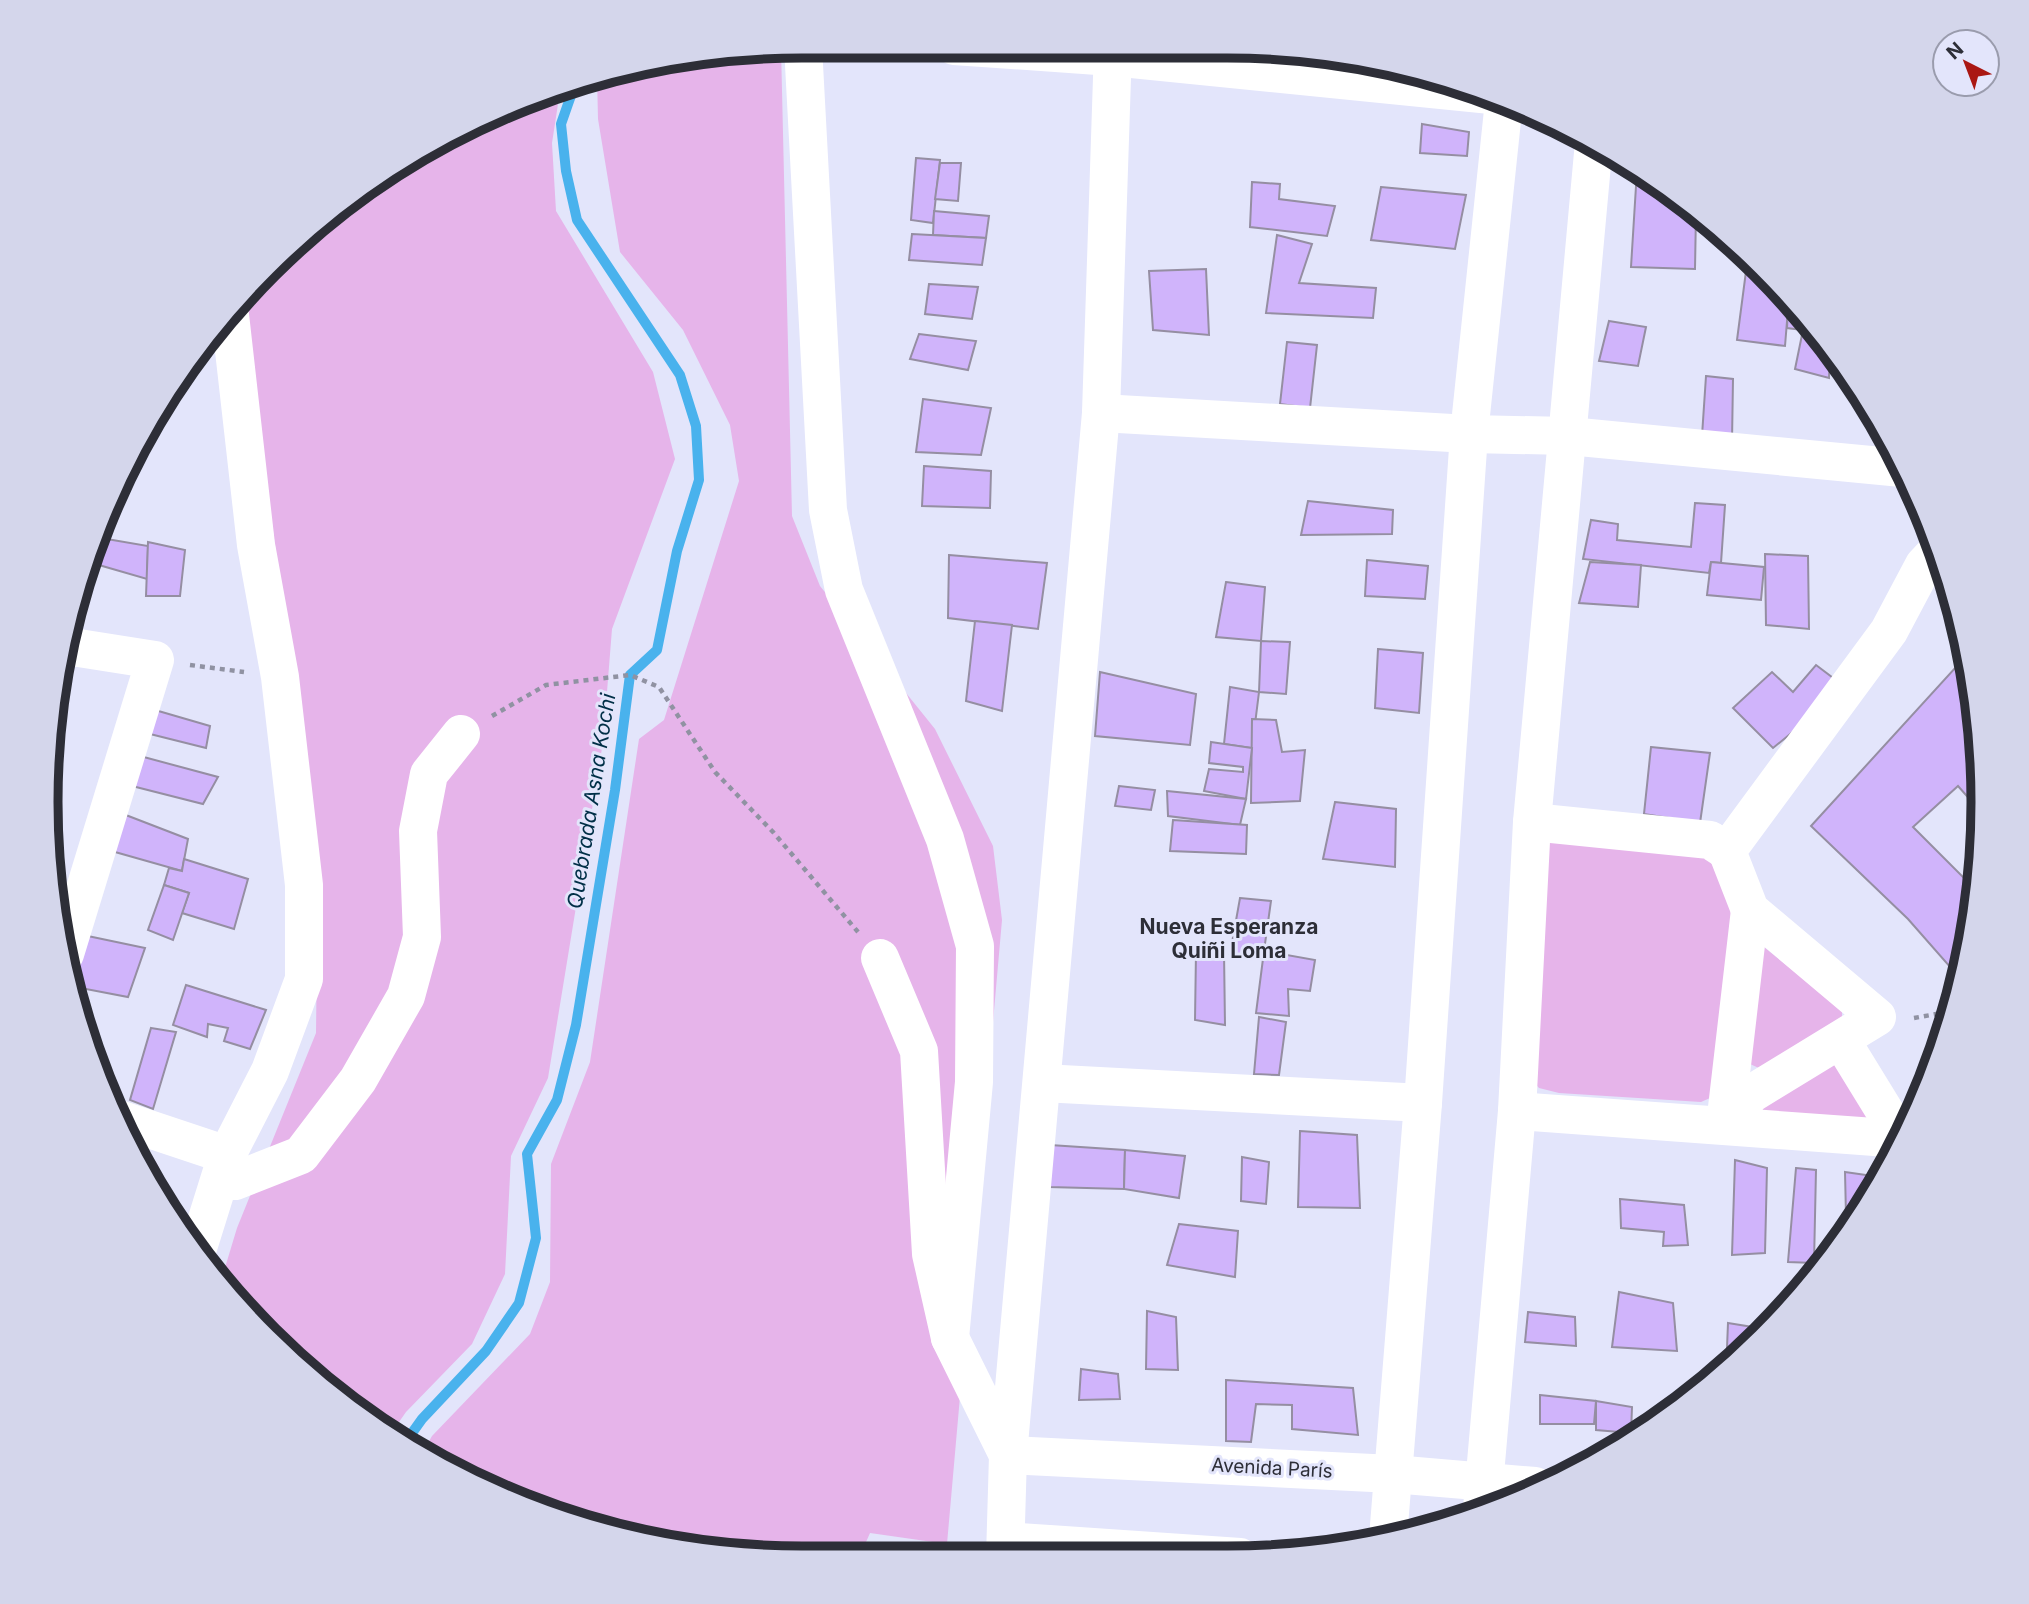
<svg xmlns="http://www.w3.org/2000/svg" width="2029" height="1604" font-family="Inter,sans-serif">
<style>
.green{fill:#e6b4ea}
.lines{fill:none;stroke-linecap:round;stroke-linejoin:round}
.stream{stroke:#49b2ed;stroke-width:10}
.building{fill:#d0b4fb;stroke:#958ea2;stroke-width:2}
.path{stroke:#9092a2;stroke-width:4.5;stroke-dasharray:5 5;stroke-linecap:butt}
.minor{stroke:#fff;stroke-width:38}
.labels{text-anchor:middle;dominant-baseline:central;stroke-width:6;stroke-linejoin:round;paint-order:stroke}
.street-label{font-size:19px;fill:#2d2e37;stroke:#e3e5fb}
.water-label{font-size:21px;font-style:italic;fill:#002f47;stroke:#e3e5fb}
.neighbourhood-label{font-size:21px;font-weight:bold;fill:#2d2e37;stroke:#e3e5fb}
.rim{fill:none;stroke:#2d2e37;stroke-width:9}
</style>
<rect width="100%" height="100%" fill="#e3e5fb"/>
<g class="green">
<path d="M781,48L792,516L820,586L935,729L993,846L1002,920L947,1544L870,1533L859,1558H802L655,1544L512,1501L424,1450L432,1436L530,1334L550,1282L551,1164L590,1062L639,739L664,720L739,481L730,425L683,330L620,252L598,119L597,75L607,71Z"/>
<path d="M560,91L552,143L556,211L653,372L675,459L612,629L603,742L548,1078L511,1156L505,1274L472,1344L406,1412L392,1432L342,1402L240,1308L243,1299L224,1271L237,1228L316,1033L318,860L245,326L243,299L267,267L424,147Z"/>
<path d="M1549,842L1707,853L1736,898L1710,1098L1701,1102L1559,1093L1539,1088L1530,1078Z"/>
<path d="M1764,947L1842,1010V1017L1761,1069L1750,1064Z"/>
<path d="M1833,1062L1875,1120L1763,1119L1757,1103Z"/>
<path d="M133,1147C154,1154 168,1169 155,1191L147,1180Z"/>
</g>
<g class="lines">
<path class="stream" d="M407,1440L422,1419L486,1351L519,1303L536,1238L527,1154L557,1100L576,1025L615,790L630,675L657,650L677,551L699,480L696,426L680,375L577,220L566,171L561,124L575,84"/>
</g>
<g class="building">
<path d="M1262,47L1296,51L1295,64L1260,63Z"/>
<path d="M1422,124L1469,132L1467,156L1420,153Z"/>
<path d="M916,158L940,160L933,223L911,220Z"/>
<path d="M940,163H961L958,201L935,199Z"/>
<path d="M1637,170L1698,213H1696L1695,269L1631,267Z"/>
<path d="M1252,182L1280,184L1279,199L1335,206L1327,236L1250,227Z"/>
<path d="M1381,187L1466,195L1455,249L1371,240Z"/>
<path d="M934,211L989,216L986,238L933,235Z"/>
<path d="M912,234L986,238L982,265L909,260Z"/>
<path d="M1277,235L1312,244L1299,283L1376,288L1373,318L1266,313Z"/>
<path d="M1748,256L1789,297L1785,346L1737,340Z"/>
<path d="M1206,269L1209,335L1153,330L1149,271Z"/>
<path d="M929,284L978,287L972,319L925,314Z"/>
<path d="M1788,307L1800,309L1830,351L1829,378L1795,369L1803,330L1787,328Z"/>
<path d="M1609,321L1646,327L1638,366L1599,361Z"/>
<path d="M919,334L976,341L968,370L910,359Z"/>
<path d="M1287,342L1317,345L1310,408L1280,404Z"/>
<path d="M1706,376L1733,379L1732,441L1702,436Z"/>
<path d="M923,399L991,408L981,455L916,452Z"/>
<path d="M145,427L147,428L142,454L135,452Z"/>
<path d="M924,466L991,471L990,508L922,506Z"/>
<path d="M1308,501L1393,510L1392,534L1301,535Z"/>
<path d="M1695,503L1725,505L1721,563L1711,562L1709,573L1583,559L1591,520L1618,524L1617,540L1691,547Z"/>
<path d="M109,514L113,515L108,539L100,537Z"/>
<path d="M101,538L148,546L147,579L92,563Z"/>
<path d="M148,542L185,550L180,596H146Z"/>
<path d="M1765,554L1808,556L1809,629L1766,625Z"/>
<path d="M949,555L1047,563L1038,629L948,618Z"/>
<path d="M1367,560L1428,566L1425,599L1365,596Z"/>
<path d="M1590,562L1641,565L1638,607L1579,603Z"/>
<path d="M1711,562L1764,567L1761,600L1707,595Z"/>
<path d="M1226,582L1265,587L1261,641L1216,637Z"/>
<path d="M975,621L1012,625L1002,711L966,701Z"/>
<path d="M1261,641L1290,642L1286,694L1259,692Z"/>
<path d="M1378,649L1423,653L1419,713L1375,708Z"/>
<path d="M1966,656L1977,704L1981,812L1958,786L1913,827L1976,890L1962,973L1958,976L1908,919L1811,826Z"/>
<path d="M1816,665L1841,684L1811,717L1773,748L1733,708L1772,672L1793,692Z"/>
<path d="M1100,672L1196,694L1190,745L1095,736Z"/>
<path d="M1230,687L1259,692L1252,748L1224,744Z"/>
<path d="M155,710L210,726L206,748L150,734Z"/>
<path d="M1252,719L1276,720L1282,752L1305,750L1300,801L1251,803Z"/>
<path d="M1211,742L1252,748L1246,799L1204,791L1209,769L1243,772V767L1209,763Z"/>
<path d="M1651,747L1710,753L1700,823L1644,814Z"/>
<path d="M140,756L218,777L203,804L132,786Z"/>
<path d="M1119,786L1155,790L1151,810L1115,806Z"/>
<path d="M1167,791L1246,799L1240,825L1168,816Z"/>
<path d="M1335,802L1396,809L1395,867L1323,859Z"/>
<path d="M118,812L188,839L182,871L108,850Z"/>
<path d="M1173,820L1247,825L1246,854L1170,851Z"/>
<path d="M184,859L248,879L234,929L182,913L189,893L164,885L169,868L182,871Z"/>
<path d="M164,885L189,893L173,940L148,930Z"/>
<path d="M1240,898L1271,901L1263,958L1230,954Z"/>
<path d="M83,935L145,948L128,997L70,986L68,974Z"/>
<path d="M1264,951L1315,960L1310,991L1288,989L1289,1016L1256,1013Z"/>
<path d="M1196,952H1224L1225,1025L1195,1020Z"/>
<path d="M186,985L266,1010L250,1049L224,1041L228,1028L208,1024L207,1037L173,1025Z"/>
<path d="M1259,1017L1286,1022L1279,1075L1254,1074Z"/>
<path d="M151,1028L176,1032L153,1109L130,1100Z"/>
<path d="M1300,1131L1357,1135L1360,1208L1298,1207Z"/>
<path d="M1050,1145L1125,1150L1124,1189L1049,1187Z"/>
<path d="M1125,1150L1185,1156L1179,1198L1124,1189Z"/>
<path d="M1242,1157L1269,1162L1266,1204L1241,1201Z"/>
<path d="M1735,1160L1767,1168L1765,1253L1732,1255Z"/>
<path d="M1796,1168L1816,1170L1814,1263L1788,1262Z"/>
<path d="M1845,1172L1880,1177L1856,1217L1846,1216Z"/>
<path d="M1620,1199L1684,1205L1688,1245L1663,1246L1664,1232L1621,1228Z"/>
<path d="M1841,1218H1855L1840,1241Z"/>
<path d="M1179,1224L1238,1231L1235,1277L1167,1265Z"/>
<path d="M1619,1292L1673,1303L1677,1351L1612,1347Z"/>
<path d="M1147,1311L1176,1317L1178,1370L1146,1369Z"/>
<path d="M1528,1312L1575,1317L1576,1346L1525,1342Z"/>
<path d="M1728,1323L1765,1329L1746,1349L1727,1348Z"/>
<path d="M1081,1369L1118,1374L1120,1399L1079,1400Z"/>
<path d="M1226,1380L1353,1388L1358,1435L1292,1429V1405L1256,1404L1251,1442L1226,1441Z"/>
<path d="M1540,1395L1596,1401L1594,1424H1540Z"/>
<path d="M1596,1401L1632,1407L1631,1433L1596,1430Z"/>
</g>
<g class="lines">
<g class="path">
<path d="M190,665L244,672"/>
<path d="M492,716L546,685L630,675L659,687L715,772L773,832L858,932"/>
<path d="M1914,1018L1953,1011"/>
</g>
<g class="minor">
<path d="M803,46L828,510L844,590L945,839L975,946L974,1082L950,1338"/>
<path d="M954,46L1112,57L1491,95"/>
<path d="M1101,413L1469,434L1569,436L1902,468"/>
<path d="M1532,822L1710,840L1727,851"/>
<path d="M65,954L155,660L66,646"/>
<path d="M880,958L919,1051L931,1254L950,1338L1008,1455L1393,1474L1535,1486"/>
<path d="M1841,1040L1903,1141"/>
<path d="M1042,1083L1423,1103"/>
<path d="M1517,1111L1902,1139"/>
<path d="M122,1120L227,1155L235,1181L301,1155L358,1080L406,996L422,937L418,831L429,774L461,734"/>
<path d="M1725,1125L1751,1094L1877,1017L1750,910L1727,851L1889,631L1924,565L1939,549"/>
<path d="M1725,1125L1750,910"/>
<path d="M197,1251L227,1155L270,1071L304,979V885L280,677L256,545L230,315"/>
<path d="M1482,1508L1517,1111L1532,822L1594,142"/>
<path d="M1388,1538L1423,1103L1469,434L1504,101"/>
<path d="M1006,1541L1240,1557"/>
<path d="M1005,1558L1008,1455L1101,413L1113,47"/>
</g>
</g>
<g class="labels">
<g class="street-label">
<text transform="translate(1272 1468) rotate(3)">Avenida París</text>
</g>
<g class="water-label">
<text transform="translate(591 801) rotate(-81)">Quebrada Asna Kochi</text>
</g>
<g class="neighbourhood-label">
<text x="1229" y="926">Nueva Esperanza<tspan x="1229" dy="24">Quiñi Loma</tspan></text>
</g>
</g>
<path d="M0 0H2029V1604H0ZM802 58H1227A744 744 0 0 1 1971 802V802A744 744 0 0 1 1227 1546H802A744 744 0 0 1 58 802V802A744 744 0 0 1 802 58Z" fill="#d4d6eb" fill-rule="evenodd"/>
<path class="rim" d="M802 58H1227A744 744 0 0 1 1971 802V802A744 744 0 0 1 1227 1546H802A744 744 0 0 1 58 802V802A744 744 0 0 1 802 58Z"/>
<g transform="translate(1966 63) rotate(318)"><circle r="33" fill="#e3e5fb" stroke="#9a9cad" stroke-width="2"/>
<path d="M0-5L12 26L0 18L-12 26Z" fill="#aa1713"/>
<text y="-10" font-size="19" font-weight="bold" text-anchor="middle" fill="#2d2e37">N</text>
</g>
</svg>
